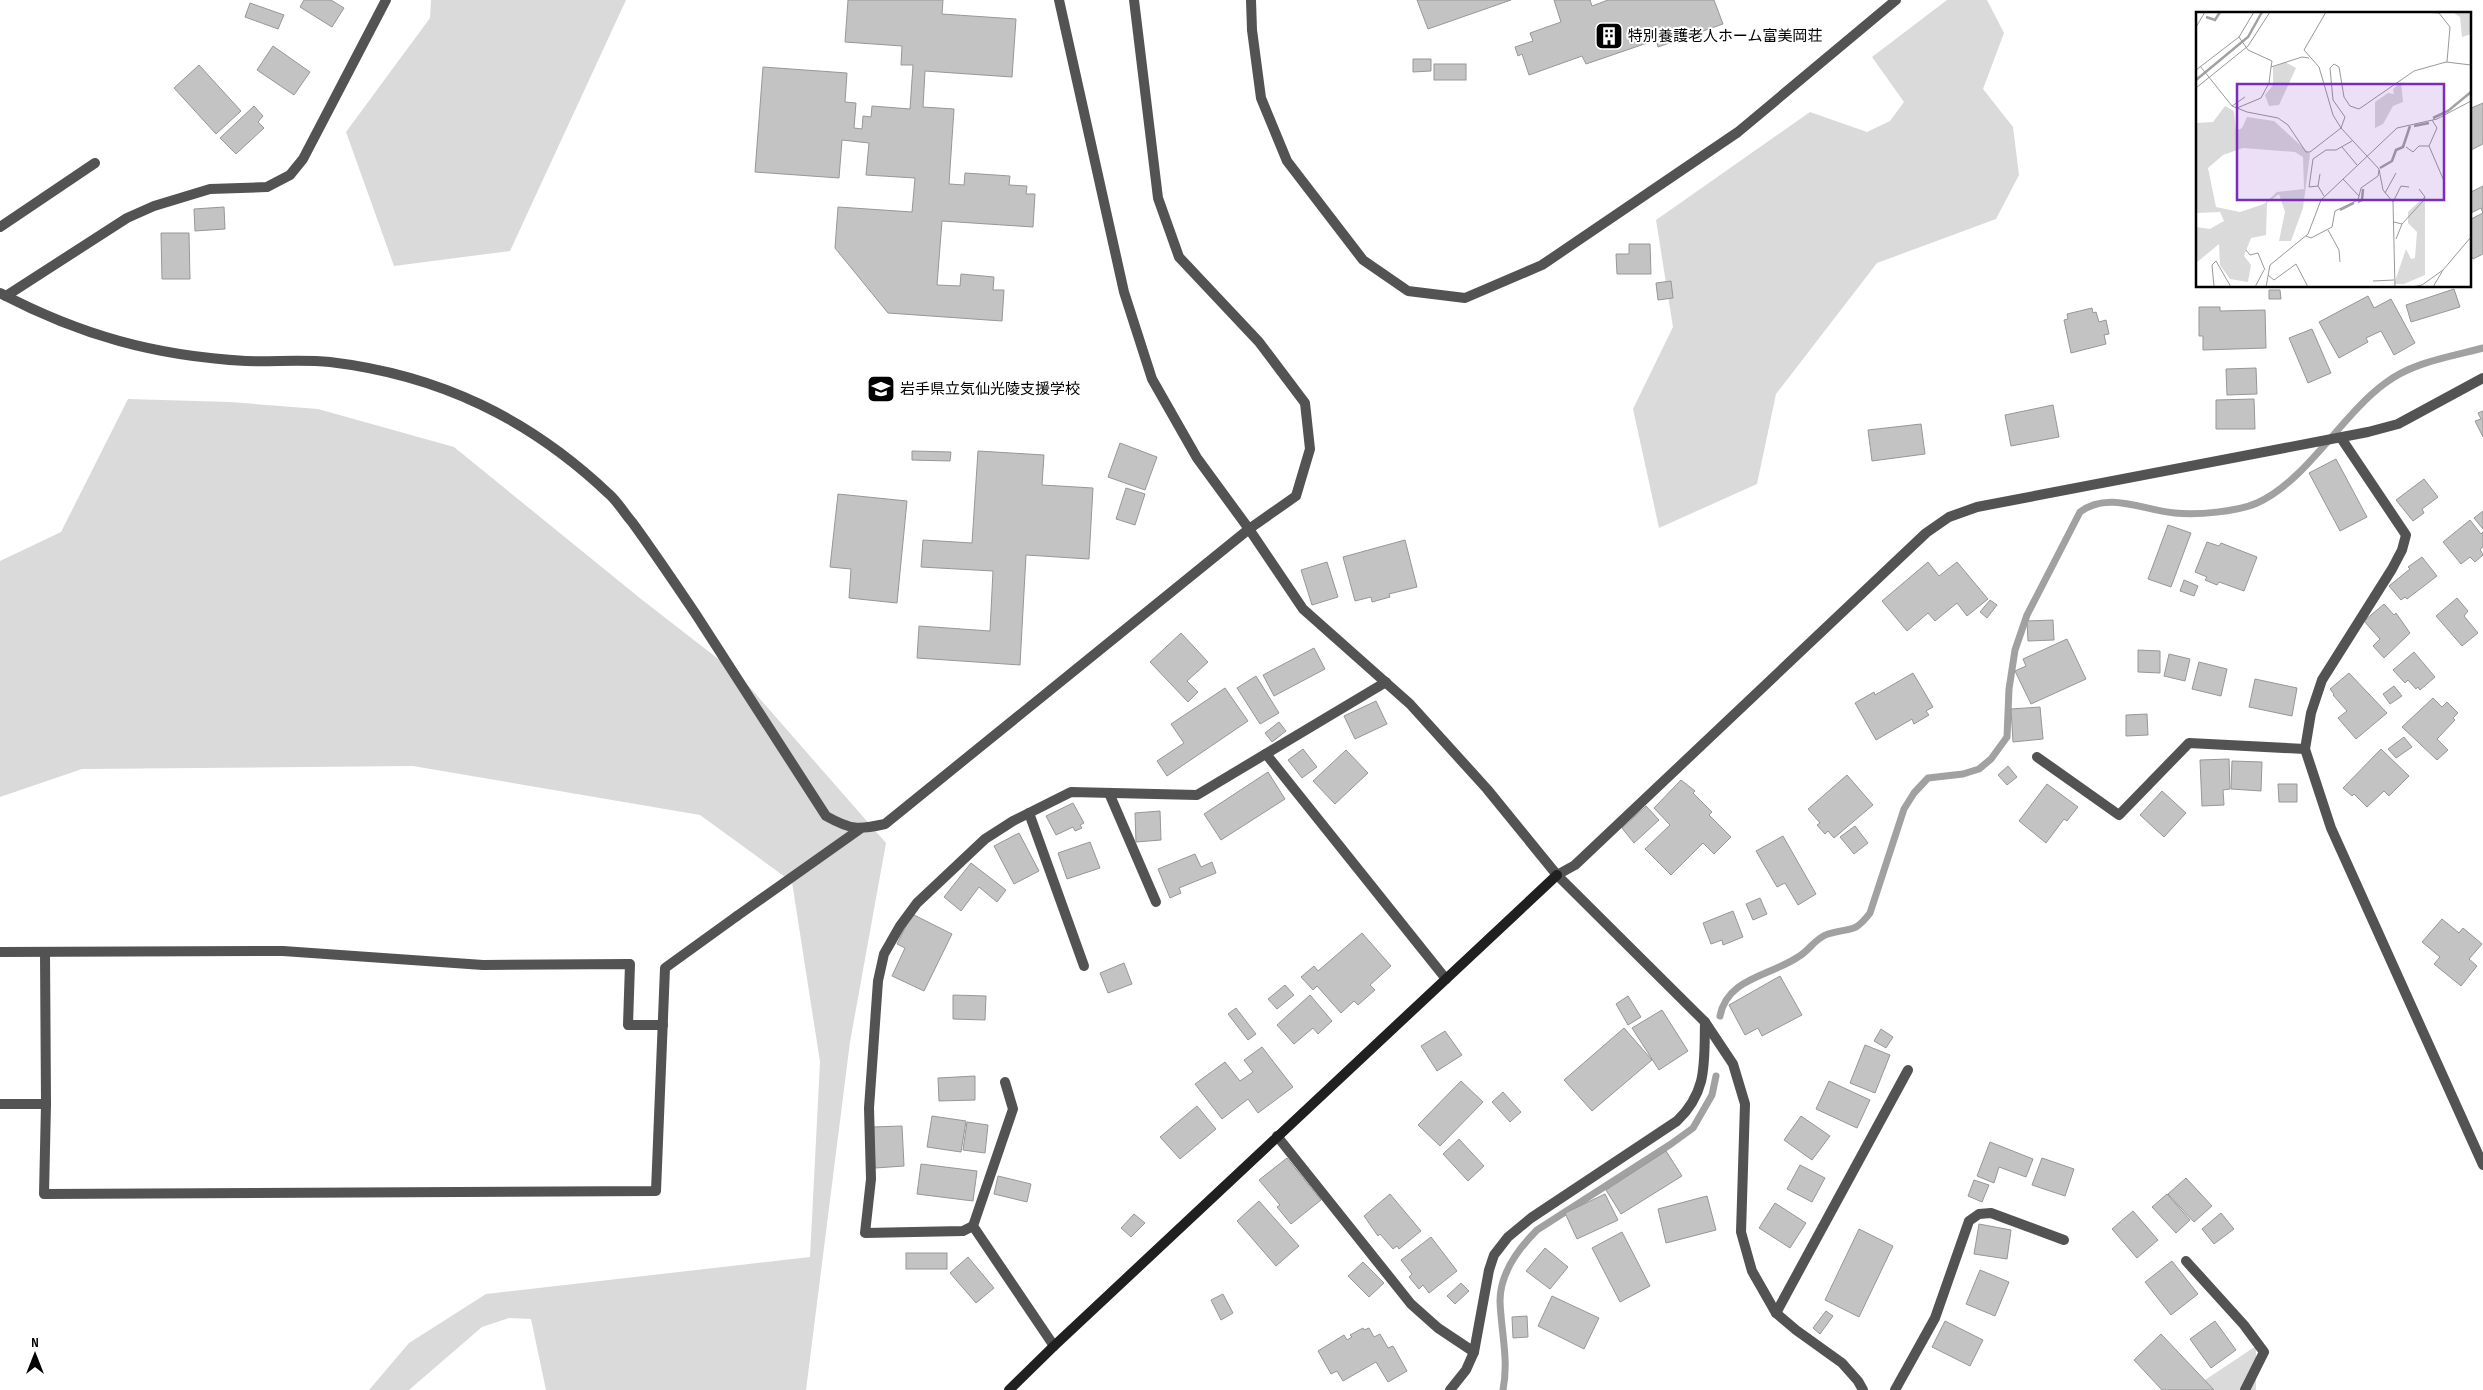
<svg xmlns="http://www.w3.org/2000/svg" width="2483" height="1390" font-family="'Sofia Sans Condensed','Noto Sans JP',sans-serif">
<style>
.green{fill:#dadada}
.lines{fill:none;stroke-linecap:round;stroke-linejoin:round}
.stream{stroke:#a1a1a1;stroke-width:7}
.building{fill:#c3c3c3;stroke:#979797}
.lane{stroke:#535353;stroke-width:10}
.street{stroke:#535353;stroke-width:10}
.secondary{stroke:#202020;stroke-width:10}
.labels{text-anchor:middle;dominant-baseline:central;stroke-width:4;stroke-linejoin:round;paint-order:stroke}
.poi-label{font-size:15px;fill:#000;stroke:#fff;text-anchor:start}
.inset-river{fill:none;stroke:#a1a1a1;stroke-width:2.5}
.inset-road{fill:none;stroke:#999;stroke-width:1}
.view{fill:#7b2cbf;fill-opacity:0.15;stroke:#7b2cbf;stroke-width:2.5}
.inset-edge{fill:none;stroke:#000;stroke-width:2.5}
</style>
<rect width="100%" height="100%" fill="#fff"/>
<g class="green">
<path d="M431,0H626L510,251L394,266L346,132L430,18Z"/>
<path d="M1947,0H1987L2004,33L1983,89L2013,127L2019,175L1996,219L1877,263L1776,394L1757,484L1659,528L1633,409L1673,327L1656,220L1810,112L1867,132L1890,121L1904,102L1872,57Z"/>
<path d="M128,399L230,402L318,409L454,447L641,599L739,675L886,843L850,1042L806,1390H546L531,1319L509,1318L482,1327L409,1390H369L409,1343L486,1294L810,1257L820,1062L792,882L700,815L413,766L82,769L0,797V561L61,532Z"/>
<path d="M2256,1346V1390H2190Z"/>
</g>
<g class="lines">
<g class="stream">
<path d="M1720,1016C1727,978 1770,976 1798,957C1809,951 1815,938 1828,934C1851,927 1854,934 1870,913L1904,809L1914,793L1928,778L1963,774L1979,769L1991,759L2007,737L2009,689L2015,650L2027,615L2080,512C2108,491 2143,510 2175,513C2197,515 2237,512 2257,503C2306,481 2341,416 2384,384C2412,362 2450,357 2483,348"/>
<path d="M1503,1390C1509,1360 1501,1331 1500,1301C1500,1273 1519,1248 1537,1230L1671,1144L1693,1128L1712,1095L1716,1076"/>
</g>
</g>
<g class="building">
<path d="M304,0H331L344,8L332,27L300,7Z"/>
<path d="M848,0H943L942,14L1016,19L1012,77L925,71L923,107L954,109L949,184L964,185L965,173L1010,176L1009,185L1027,186L1026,194H1035L1033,227L942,221L937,285L960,286L961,274L994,277L993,290H1004L1002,321L888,313L835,248L838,207L912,212L915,178L866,175L869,143L842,140L839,178L755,172L763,67L847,73L845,102L856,103L854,128L862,129L863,116L871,117L872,106L910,109L913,65H901L902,46L845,42Z"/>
<path d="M1417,0H1511L1428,29Z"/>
<path d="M1554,0H1590L1592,6L1608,0H1714L1723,24L1658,47L1656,40L1586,64L1582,56L1529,75L1522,54L1518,56L1515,47L1533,41L1530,33L1561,22Z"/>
<path d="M250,3L284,15L278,29L245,17Z"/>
<path d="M273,46L310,72L294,95L257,70Z"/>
<path d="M1413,59H1431V71L1413,72Z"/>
<rect x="1434" y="64" width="32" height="16"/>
<path d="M199,65L241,111L216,134L174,88Z"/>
<path d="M2483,103V144L2469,151V109Z"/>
<path d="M254,106L263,116L258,122L264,128L236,154L220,138Z"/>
<path d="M2483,186V213L2481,208L2469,214V193Z"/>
<path d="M224,207L225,229L195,231L194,209Z"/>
<path d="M2483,213V254L2473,259L2469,252V220Z"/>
<path d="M161,233H189L190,279H162Z"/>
<path d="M1629,244H1650L1651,274H1617L1616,254H1629Z"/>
<path d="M1671,281L1673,298L1658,300L1656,283Z"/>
<path d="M2454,289L2460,307L2411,322L2406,305Z"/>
<path d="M2269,290H2280L2281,299H2269Z"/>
<path d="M2368,296L2374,308L2391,299L2415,343L2394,355L2381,331L2366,338L2368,342L2339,358L2319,322Z"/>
<path d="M2199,307H2220V311L2265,310L2266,348L2203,350V336H2199Z"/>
<path d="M2092,308L2093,313L2096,312L2099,322L2106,320L2109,334L2104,335L2106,344L2071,353L2064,320L2068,319L2067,314Z"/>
<path d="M2312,329L2331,373L2308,383L2289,338Z"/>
<path d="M2256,368L2257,394L2227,395L2226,369Z"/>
<path d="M2254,399L2255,429H2216V400Z"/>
<path d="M2053,405L2059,437L2011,446L2005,415Z"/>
<path d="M2483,411V437L2475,421L2481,419L2478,413Z"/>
<path d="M1921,424L1925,454L1872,461L1868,430Z"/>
<path d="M1120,443L1157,457L1145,490L1108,477Z"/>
<path d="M912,451L951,452L950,461L912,460Z"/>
<path d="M978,451L1044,455L1042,485L1093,488L1089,559L1026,555L1020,665L917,658L919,626L990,631L993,571L921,567L923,540L972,543Z"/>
<path d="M2336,459L2367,517L2340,531L2309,473Z"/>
<path d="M2424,479L2438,497L2422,509L2424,513L2413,521L2396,500Z"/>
<path d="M1126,488L1145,494L1135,525L1116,519Z"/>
<path d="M838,494L907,501L897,603L849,598L851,569L830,567Z"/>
<path d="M2483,511V529L2474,518Z"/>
<path d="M2470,520L2481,534L2483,532V547L2480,549L2483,555L2475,562L2470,557L2461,564L2443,542Z"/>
<path d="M2168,525L2191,533L2171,587L2148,579Z"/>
<path d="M1405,540L1417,587L1389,594L1390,597L1372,602L1371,597L1355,601L1343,557Z"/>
<path d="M2207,542L2219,546L2221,543L2257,557L2244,591L2219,582L2217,585L2205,580L2207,577L2195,572Z"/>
<path d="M2422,557L2437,576L2407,599L2405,597L2401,600L2389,586L2410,569L2408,567Z"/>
<path d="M1327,562L1338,597L1312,605L1301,570Z"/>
<path d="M1928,562L1939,576L1957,562L1988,599L1967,616L1957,603L1935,621L1928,613L1907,631L1882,601Z"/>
<path d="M2184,580L2198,586L2194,596L2180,591Z"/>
<path d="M2457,598L2468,611L2464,616L2478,633L2462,646L2436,616Z"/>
<path d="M1990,600L1997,605L1987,618L1980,612Z"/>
<path d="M2384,604L2394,615L2396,613L2410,633L2384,658L2373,646L2380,639L2364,621Z"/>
<path d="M2053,620L2054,640L2028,641L2027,621Z"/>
<path d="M1181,633L1208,662L1187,681L1198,692L1188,702L1150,662Z"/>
<path d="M2067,639L2086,679L2031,704L2015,671L2026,666L2023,659Z"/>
<path d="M1314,648L1325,669L1274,696L1263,675Z"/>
<path d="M2138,650L2160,651V673L2138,672Z"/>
<path d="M2414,652L2435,677L2420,690L2418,687L2416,689L2408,680L2405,683L2393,670Z"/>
<path d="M2169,654L2190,659L2185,681L2164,676Z"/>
<path d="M2199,662L2227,669L2221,696L2192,689Z"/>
<path d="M1913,673L1933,707L1926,711L1929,715L1914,724L1912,719L1876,740L1855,703L1874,692L1875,695Z"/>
<path d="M2349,673L2387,713L2356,739L2338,718L2347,711L2333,695L2334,694L2330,689Z"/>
<path d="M1256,676L1279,713L1260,724L1237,688Z"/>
<path d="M2255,679L2297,688L2292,716L2249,707Z"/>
<path d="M2394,686L2402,696L2390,704L2383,694Z"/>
<path d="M1225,688L1248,721L1167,776L1157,761L1184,743L1171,724Z"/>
<path d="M2433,698L2442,707L2447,702L2458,713L2453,718L2455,720L2437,739L2448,750L2437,760L2402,727Z"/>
<path d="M1376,701L1387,724L1355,739L1344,716Z"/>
<path d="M2040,707L2043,739L2013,742L2011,709Z"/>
<path d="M2147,714L2148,735L2126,736V715Z"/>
<path d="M1279,722L1286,731L1272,742L1265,733Z"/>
<path d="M2404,737L2412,747L2396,758L2388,749Z"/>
<path d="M1303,749L1317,767L1302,778L1288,760Z"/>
<path d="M2381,749L2409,776L2389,796L2384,791L2367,807L2354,794L2352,796L2343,788Z"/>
<path d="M1346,750L1368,773L1335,804L1313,781Z"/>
<path d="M2229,759L2230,789L2223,790L2224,805L2202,806L2200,760Z"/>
<path d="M2232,761L2262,762L2261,791L2231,789Z"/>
<path d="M2008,766L2017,777L2007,785L1998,775Z"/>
<path d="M1268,772L1285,799L1221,840L1204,814Z"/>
<path d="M1847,775L1873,805L1834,838L1828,831L1825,834L1817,825L1820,823L1808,809Z"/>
<path d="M1681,780L1695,791L1693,793L1712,812L1709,815L1731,837L1714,854L1703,843L1671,875L1645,849L1670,825L1654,808Z"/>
<path d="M2047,784L2078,807L2067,821L2064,819L2046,843L2019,821Z"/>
<path d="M2278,784H2297V802H2279Z"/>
<path d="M2162,791L2186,813L2164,837L2140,815Z"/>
<path d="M1073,803L1084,823L1080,825L1082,828L1075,831L1073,827L1056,835L1046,816Z"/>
<path d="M1646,806L1659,820L1634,843L1622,828Z"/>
<path d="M1160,811L1161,840L1136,842L1135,813Z"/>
<path d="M1855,826L1868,843L1854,854L1840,837Z"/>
<path d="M1019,833L1039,871L1014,884L994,846Z"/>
<path d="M1783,836L1816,894L1798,905L1785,883L1777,887L1756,851Z"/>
<path d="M1090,842L1100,868L1067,879L1058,853Z"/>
<path d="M1195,854L1201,867L1212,862L1216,873L1179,888L1181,893L1170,898L1158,869Z"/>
<path d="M971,863L1006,890L997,902L979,887L961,911L944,897Z"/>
<path d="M1760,898L1767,914L1753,920L1746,904Z"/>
<path d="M1733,911L1743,937L1723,945L1722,940L1711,944L1703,923Z"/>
<path d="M912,914L952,934L924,991L892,976L905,948L897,944Z"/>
<path d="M2442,919L2459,933L2463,928L2482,944L2469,959L2477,966L2461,986L2434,964L2440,957L2422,942Z"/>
<path d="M1362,933L1391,966L1370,985L1375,990L1358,1005L1354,1001L1341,1013L1317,986L1313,990L1301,977L1314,966L1318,971Z"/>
<path d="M1124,963L1132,984L1108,993L1100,973Z"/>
<path d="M1780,976L1802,1015L1762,1036L1758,1028L1745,1035L1729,1005Z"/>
<path d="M1285,985L1294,995L1277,1009L1268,999Z"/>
<path d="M953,995L986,996L985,1020L953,1019Z"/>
<path d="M1310,995L1332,1021L1318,1034L1313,1028L1294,1044L1277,1025Z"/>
<path d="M1628,996L1641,1017L1628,1025L1616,1004Z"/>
<path d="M1236,1008L1256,1034L1248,1040L1228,1014Z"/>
<path d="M1662,1010L1688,1051L1659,1070L1632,1028Z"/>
<path d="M1624,1028L1652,1060L1592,1111L1564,1080Z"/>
<path d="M1881,1029L1893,1037L1886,1048L1874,1041Z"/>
<path d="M1445,1031L1462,1055L1437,1071L1421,1046Z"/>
<path d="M1865,1045L1890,1055L1875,1093L1850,1083Z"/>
<path d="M1262,1047L1293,1087L1258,1113L1248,1099L1222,1119L1195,1084L1225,1062L1240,1081L1253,1072L1244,1060Z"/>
<path d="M975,1076V1100L939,1101L938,1078Z"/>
<path d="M1461,1081L1483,1102L1440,1146L1418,1125Z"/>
<path d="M1829,1081L1870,1100L1857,1128L1816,1109Z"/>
<path d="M1503,1092L1521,1112L1510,1122L1492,1102Z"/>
<path d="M1197,1106L1216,1129L1180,1159L1160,1137Z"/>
<path d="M932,1116L966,1121L961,1152L927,1147Z"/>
<path d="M1801,1116L1830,1136L1812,1160L1784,1140Z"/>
<path d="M967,1122L988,1125L985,1153L963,1150Z"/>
<path d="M902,1126L904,1166L875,1168L873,1127Z"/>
<path d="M1459,1139L1484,1166L1468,1181L1443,1154Z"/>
<path d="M1990,1142L2033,1159L2026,1177L1999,1167L1994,1183L1977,1176Z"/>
<path d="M1666,1151L1682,1176L1621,1214L1606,1190Z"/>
<path d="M1287,1158L1321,1200L1291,1224L1277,1207L1280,1205L1259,1180Z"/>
<path d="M2042,1158L2074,1169L2065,1196L2032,1185Z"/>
<path d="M921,1164L977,1171L973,1201L917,1194Z"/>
<path d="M1800,1165L1825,1178L1812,1202L1787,1189Z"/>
<path d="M998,1176L1031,1184L1027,1202L994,1194Z"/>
<path d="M2186,1178L2212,1206L2194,1222L2168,1194Z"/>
<path d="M1974,1180L1989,1185L1982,1202L1968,1196Z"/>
<path d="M1390,1194L1421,1231L1399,1249L1397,1246L1393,1249L1380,1234L1378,1236L1364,1216Z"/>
<path d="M1605,1194L1618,1220L1577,1239L1565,1213Z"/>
<path d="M2167,1194L2190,1220L2176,1233L2152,1207Z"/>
<path d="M1707,1196L1716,1230L1666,1243L1658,1209Z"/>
<path d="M1259,1201L1299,1246L1276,1266L1237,1221Z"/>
<path d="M1775,1203L1806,1223L1790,1248L1759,1228Z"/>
<path d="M2133,1211L2158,1240L2137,1258L2112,1229Z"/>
<path d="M2221,1213L2234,1229L2214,1244L2202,1229Z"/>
<path d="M1134,1214L1145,1223L1131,1237L1121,1228Z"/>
<path d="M1979,1224L2011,1230L2007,1259L1974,1254Z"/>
<path d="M1859,1229L1893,1246L1859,1317L1825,1300Z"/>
<path d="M1622,1232L1650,1286L1620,1302L1592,1248Z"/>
<path d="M1431,1237L1457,1271L1429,1293L1423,1285L1419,1289L1409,1277L1412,1274L1401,1260Z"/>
<path d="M1545,1248L1568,1267L1550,1289L1526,1271Z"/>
<rect x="906" y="1253" width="41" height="16"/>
<path d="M968,1257L994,1288L976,1303L950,1273Z"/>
<path d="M2172,1261L2198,1294L2171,1315L2145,1282Z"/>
<path d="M1363,1262L1384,1283L1369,1297L1348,1276Z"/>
<path d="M1980,1270L2009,1282L1995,1316L1966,1304Z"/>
<path d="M1461,1283L1469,1291L1455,1304L1447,1296Z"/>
<path d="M1223,1294L1233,1313L1221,1320L1211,1300Z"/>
<path d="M1552,1296L1599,1318L1584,1349L1538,1326Z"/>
<path d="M1826,1311L1833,1316L1820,1334L1813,1328Z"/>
<path d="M1527,1316L1528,1337L1513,1338L1512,1317Z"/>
<path d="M1945,1321L1983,1340L1970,1366L1932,1347Z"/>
<path d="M2215,1321L2236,1350L2211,1368L2190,1339Z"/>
<path d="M1363,1328L1364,1330L1369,1328L1374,1337L1380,1334L1388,1348L1393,1346L1407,1371L1388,1382L1376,1362L1343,1381L1337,1371L1331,1374L1318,1351L1344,1335L1347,1340L1352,1337L1350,1335Z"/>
<path d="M2161,1334L2214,1390H2162L2134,1360Z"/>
</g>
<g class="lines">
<g class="lane">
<path d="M1109,793L1156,902"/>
<path d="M1029,813L1084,966"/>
<path d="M0,952L283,951L483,965L630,964L628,1025H663"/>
<path d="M45,952L46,1104"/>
<path d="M0,1104H46L44,1194L656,1191L665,968L737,916"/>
</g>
<g class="street">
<path d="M1134,0L1158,198L1179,257L1259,342L1305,403L1310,449L1296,496L1249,529L1303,609L1410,704L1487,789L1557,875L1705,1022L1733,1064L1745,1104L1741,1232L1752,1271L1776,1313L1796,1330L1842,1363L1858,1381L1863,1390"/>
<path d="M1251,0L1252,30L1261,98L1287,161L1363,260L1408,291L1465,298L1542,265L1738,132L1896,0"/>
<path d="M0,227L95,163"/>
<path d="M0,293C80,335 155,356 246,361C273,362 302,359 330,362C439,375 529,418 609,494C618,502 624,513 632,522C654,552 674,582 695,613C739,681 782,748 826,816C851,830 858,830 885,824L1249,529L1197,458L1152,379L1124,292L1059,0"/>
<path d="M6,296L127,218L154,206L210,189L267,187L290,175L303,159L386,0"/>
<path d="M2341,438L2406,535L2402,550L2392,569L2322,680L2311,713L2305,749L2331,828L2483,1165"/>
<path d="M1266,754L1446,979"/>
<path d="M2037,757L2119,815L2189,743L2305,749"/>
<path d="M1557,875L1575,865L1926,533L1949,517L1977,507L2368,432L2398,424L2483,378"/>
<path d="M737,916L860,829"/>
<path d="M1005,1082L1013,1109L973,1226L1054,1346"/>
<path d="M1277,1136L1411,1304L1438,1328L1474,1352"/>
<path d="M973,1226L963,1231L865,1233L871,1179L869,1108L878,981L884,954L900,926L917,903L985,839L1013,821L1071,792L1197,795L1386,682"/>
<path d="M2186,1261L2244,1325L2264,1352L2245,1390"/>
<path d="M1776,1313L1908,1070"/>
<path d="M1450,1390L1466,1370L1474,1352L1489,1270L1494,1255L1508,1237L1531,1218L1677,1121C1708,1091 1704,1063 1705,1022"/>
<path d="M1895,1390L1935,1318L1969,1221L1979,1214L1991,1213L2064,1240"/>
</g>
<path class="secondary" d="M1009,1390L1054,1346L1557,875"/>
</g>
<defs>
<symbol id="building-square" viewBox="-11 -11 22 22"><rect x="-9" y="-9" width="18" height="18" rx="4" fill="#000" stroke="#fff"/><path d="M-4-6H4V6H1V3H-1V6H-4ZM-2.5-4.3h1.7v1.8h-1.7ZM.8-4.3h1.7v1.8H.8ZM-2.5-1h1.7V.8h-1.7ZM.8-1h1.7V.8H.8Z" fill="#fff"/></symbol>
<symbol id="school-square" viewBox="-11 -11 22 22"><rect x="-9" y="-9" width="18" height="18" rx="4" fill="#000" stroke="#fff"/><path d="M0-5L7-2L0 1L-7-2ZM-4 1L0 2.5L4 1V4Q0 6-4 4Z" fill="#fff"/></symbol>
</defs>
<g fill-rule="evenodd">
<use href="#building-square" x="1593" y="20" width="32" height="32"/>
<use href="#school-square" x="865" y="373" width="32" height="32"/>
</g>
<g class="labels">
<g class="poi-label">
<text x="1628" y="36">特別養護老人ホーム富美岡荘</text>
<text x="900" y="389">岩手県立気仙光陵支援学校</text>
</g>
</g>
<g transform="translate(2196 12)">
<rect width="275" height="275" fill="#fff"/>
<path d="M256,0H275V22L266,25L264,5ZM89,50L100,56L83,93L73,94L69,83L77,73V55ZM205,70L207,90L197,94L187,112L179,116V90L192,81L198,82L197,77ZM29,94L38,99L40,119L46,116L51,105L78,109L114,142L107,196L95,229H83L89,200L83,182L71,191L70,223L55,226L48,244L55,253L52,270L34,267L24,253L23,232L0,251V215L14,217L28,209L24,200L0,201V111L17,110ZM47,136L99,140L107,145L108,177L81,180L68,192L44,200L20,195L12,156L27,143ZM229,184V263L208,272H198L210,237L215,247L219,246L221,220L212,211V200Z" fill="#dadada" fill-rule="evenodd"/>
<path class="inset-river" d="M10,5L19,8L24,0M0,68L52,25L66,0M237,106L252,99L275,80M218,114L233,111M184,156L196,149L200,138L207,135L214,114M162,190L166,188L167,177M144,198L158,191"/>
<path class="inset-road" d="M229,0L243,1L254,15L251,50M0,15L9,0M43,25L52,38L76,49L75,55L106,45L113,46M4,54L36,94L51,100L82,106L92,113L110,140H114L145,116L137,103L123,55L108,38L130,0M0,58L43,25L58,0M0,76L52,34L74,0M36,94L49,85M41,96L65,86L73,71L75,55M236,108L241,116L233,134L248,169M146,135L161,153M210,135L217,140L223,134H233M124,162L122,174L128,184M147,167L163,184M122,174L113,175L117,147L130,138H140L156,129M189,181L200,161M197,190L187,178L183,157L145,116L149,105L137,88L134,56L138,52L143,55L148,85L154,94L163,97L218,59L250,50L275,53M198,210L206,212L227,189L229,185L223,177M132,218L143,238L144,250M110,224L115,226L136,215L139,199L162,188L165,176L182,164L183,158M200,227L206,212M50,238L54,243L62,241L69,258M20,249L35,275M72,263L78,268L100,252L112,275M177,269L198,268M18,275L16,253L20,249M59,275L68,258M70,275L74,253L112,222L125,188L201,116L241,107L275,89M199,275L197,190L205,174L213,175M216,275L226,273L247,258L275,225M237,275L247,258"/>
<path class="view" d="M41,72H248V188H41Z"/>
<rect width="275" height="275" class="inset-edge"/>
</g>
<g transform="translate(35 1355)" stroke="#ffffff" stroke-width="4" paint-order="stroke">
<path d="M0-4L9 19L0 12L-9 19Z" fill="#000000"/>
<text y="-8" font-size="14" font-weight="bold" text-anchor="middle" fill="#000000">N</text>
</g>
</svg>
